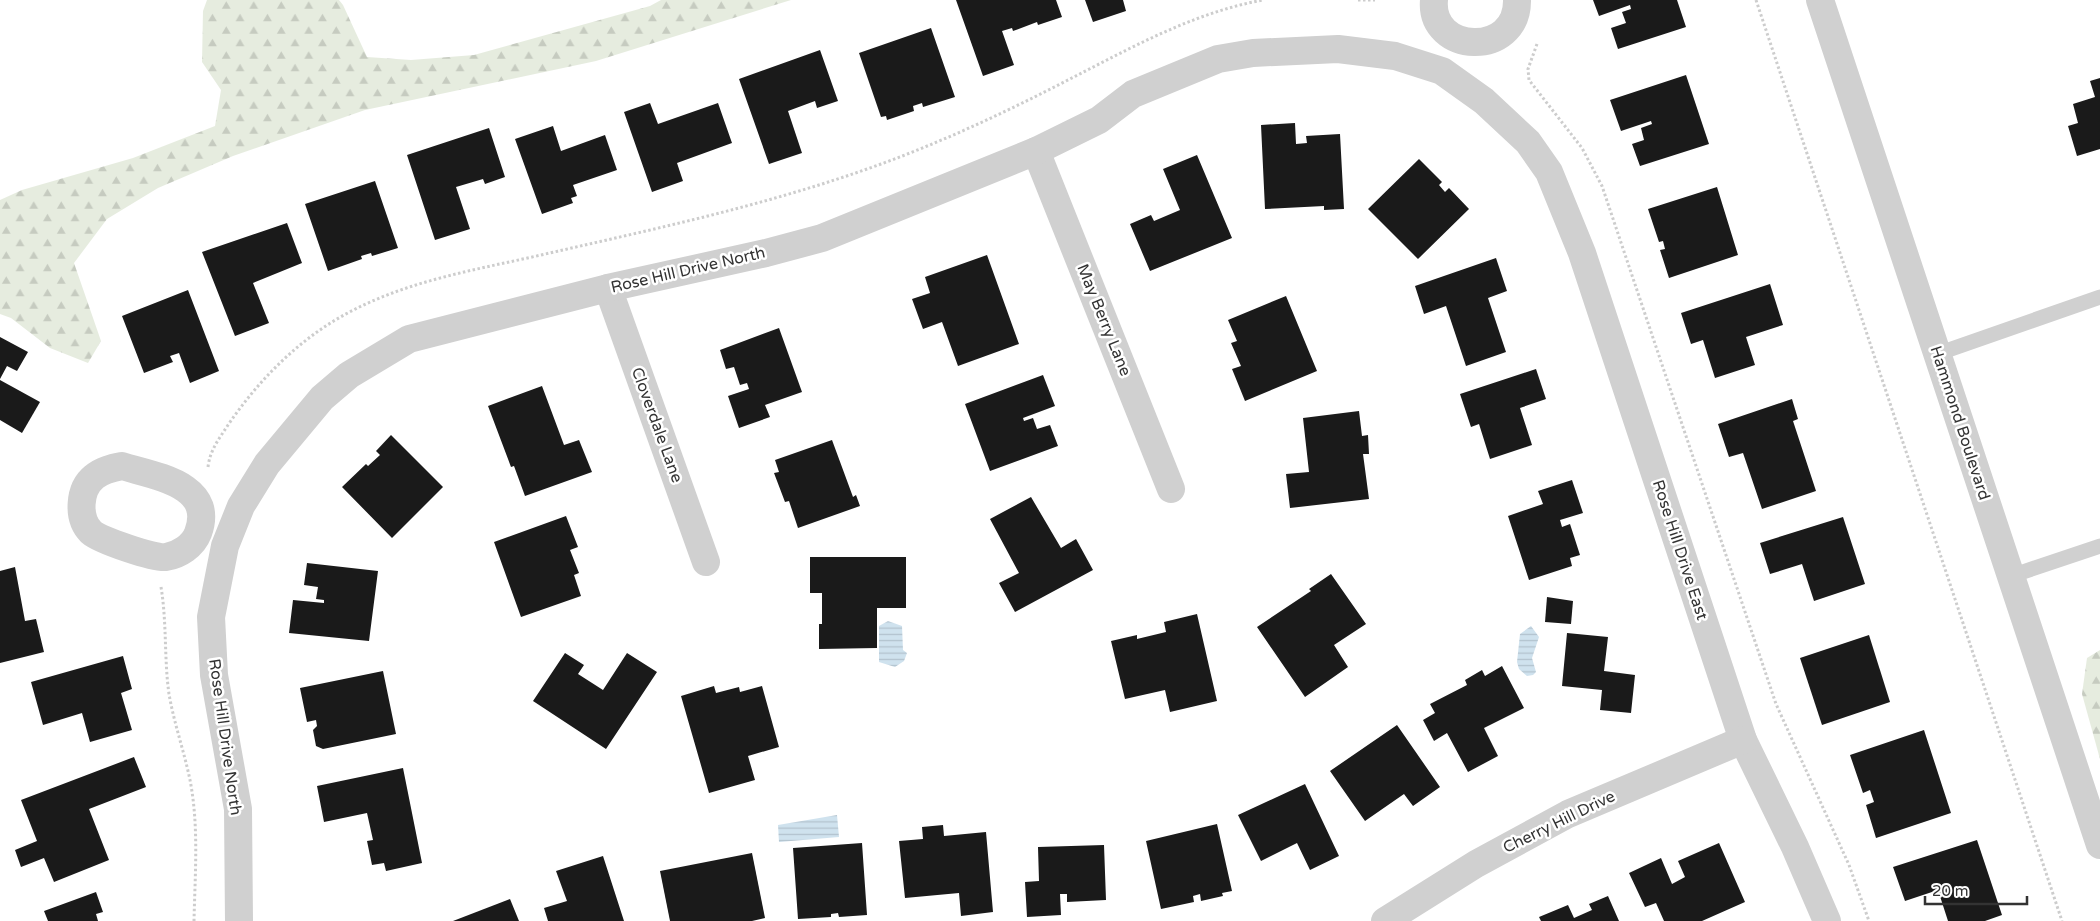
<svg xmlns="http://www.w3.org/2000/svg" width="2100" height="921" font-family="'Varela Round',sans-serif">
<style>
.forest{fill:url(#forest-firs)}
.water{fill:url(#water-rules)}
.building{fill:#1a1a1a}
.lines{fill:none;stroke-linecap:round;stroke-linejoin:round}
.path{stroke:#cdcdcd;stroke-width:3;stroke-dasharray:2.5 2.5;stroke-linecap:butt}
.service{stroke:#d0d0d0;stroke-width:15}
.minor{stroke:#d0d0d0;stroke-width:28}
.tertiary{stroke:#d0d0d0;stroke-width:28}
.labels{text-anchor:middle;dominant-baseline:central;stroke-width:5;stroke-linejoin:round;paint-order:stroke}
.street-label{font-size:16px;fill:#333;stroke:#fff}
</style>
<defs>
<pattern id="forest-firs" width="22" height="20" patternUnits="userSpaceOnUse" patternTransform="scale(1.25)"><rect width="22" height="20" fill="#e6ecdf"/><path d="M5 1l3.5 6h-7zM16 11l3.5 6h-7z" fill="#c6cbc0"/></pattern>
<pattern id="water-rules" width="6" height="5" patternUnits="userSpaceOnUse" patternTransform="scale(1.25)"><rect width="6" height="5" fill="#cfe2ee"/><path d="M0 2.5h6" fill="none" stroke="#b2c2cd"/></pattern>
</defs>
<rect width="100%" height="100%" fill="#fff"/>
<g class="forest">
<path d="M207,0H339L343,5L367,57L411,60L474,55L650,6L661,0H791L596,61L365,110L233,156L158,188L107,219L74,263L101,341L88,363L50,348L11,318L0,314V200L22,190L133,158L215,126L221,90L202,62L203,11Z"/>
<path d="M2100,650V759L2082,694L2087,658Z"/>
</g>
<g class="water">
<path d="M888,621L902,626L903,650L907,653L904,661L895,667L879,662V626Z"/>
<path d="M1531,626L1539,637L1532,658L1536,672L1533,675L1527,676L1519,669L1517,662L1520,634Z"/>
<path d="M837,815L839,837L779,842L778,825Z"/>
</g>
<g class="building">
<path d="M956,0H1056L1062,17L1038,25L1037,22L1013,31L1012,28L1002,31L1014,65L983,76Z"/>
<path d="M1085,0H1123L1126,11L1093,22Z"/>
<path d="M1593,0H1677L1686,27L1618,49L1611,28L1626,23L1622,12L1631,9L1630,5L1599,16Z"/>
<path d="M931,28L955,97L923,107L922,103L913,106L914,111L887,120L886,116L881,117L859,53Z"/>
<path d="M820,50L838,101L817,108L815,101L788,111L802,153L769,164L739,79Z"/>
<path d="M1686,75L1709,144L1640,166L1632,144L1644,140L1641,128L1652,124L1651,121L1621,131L1610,100Z"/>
<path d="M2100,78V149L2077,156L2068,126L2078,123L2073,104L2095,97L2090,81Z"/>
<path d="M650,103L658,124L718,103L732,143L677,163L683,181L652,192L624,112Z"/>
<path d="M1295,123L1296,144L1307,143L1306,136L1340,134L1344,209L1324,210V206L1265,209L1261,125Z"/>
<path d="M553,126L561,151L605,135L617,170L573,185L577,196L571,198L573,203L542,214L515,139Z"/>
<path d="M489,128L505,177L485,184L483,179L456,187L470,229L435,240L407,155Z"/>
<path d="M1197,155L1232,238L1150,271L1130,224L1151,215L1154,221L1180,210L1163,169Z"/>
<path d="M1419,159L1442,182L1439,185L1445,192L1449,188L1469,209L1418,259L1368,209Z"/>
<path d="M375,181L398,248L372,256L371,253L361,256L362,259L328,271L305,204Z"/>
<path d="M1717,187L1738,255L1669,278L1660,250L1665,249L1663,241L1659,242L1648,209Z"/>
<path d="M287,223L302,263L253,283L269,323L235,336L202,252Z"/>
<path d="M987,255L1019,344L958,366L942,322L923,329L912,299L930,293L925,277Z"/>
<path d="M1496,258L1507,291L1488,298L1506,352L1466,366L1446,306L1424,314L1415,286Z"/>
<path d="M1770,284L1783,325L1746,337L1755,365L1715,378L1703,340L1691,344L1681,313Z"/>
<path d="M188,290L219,371L190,383L179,353L170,356L173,362L144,373L122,316Z"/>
<path d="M1286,296L1317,371L1245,401L1232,369L1241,366L1231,343L1237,341L1228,320Z"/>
<path d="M779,328L802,392L765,405L770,417L739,428L728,396L749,389L747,383L740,385L734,367L726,369L720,350Z"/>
<path d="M0,337L28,352L17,371L7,366L0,379Z"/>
<path d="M1536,369L1546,399L1520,408L1532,445L1490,459L1479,424L1471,427L1460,394Z"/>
<path d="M1043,375L1055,406L1023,418L1024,421L1033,418L1037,429L1050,425L1058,446L990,471L965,404Z"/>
<path d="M0,380L40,402L22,433L0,420Z"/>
<path d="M542,386L564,445L579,440L592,472L525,496L514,466L511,467L488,406Z"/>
<path d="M1792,399L1798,419L1793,421L1816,491L1762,509L1743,453L1729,457L1718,424Z"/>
<path d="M1359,411L1362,436L1368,435L1369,454H1363L1369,499L1290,508L1286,474L1309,472L1303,418Z"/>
<path d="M391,435L443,487L392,538L342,487L366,464L368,466L380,455L376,451Z"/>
<path d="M832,440L853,497L856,495L860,506L798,528L789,501L785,502L774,473L779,472L775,460Z"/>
<path d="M1572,480L1583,513L1560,520L1562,527L1570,524L1580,555L1570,558L1572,566L1529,580L1508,516L1543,504L1538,491Z"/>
<path d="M1031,497L1061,548L1076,539L1093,570L1015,612L999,583L1019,573L990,519Z"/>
<path d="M566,516L578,547L570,550L579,573L574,575L581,596L521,617L494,542Z"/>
<path d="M1843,517L1865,584L1814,601L1802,564L1770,574L1760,543Z"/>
<path d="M810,557H906V608H877V648L819,649V624H822V593H810Z"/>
<path d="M307,563L378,571L369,641L289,633L293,600L324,603V600L316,599L318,587L304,585Z"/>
<path d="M15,567L25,621L36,619L44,652L0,663V571Z"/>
<path d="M1331,574L1366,624L1334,645L1348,667L1305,697L1257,627L1311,591L1309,589Z"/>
<path d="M1547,597L1573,601L1571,624L1545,622Z"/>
<path d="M1197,614L1217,701L1170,712L1165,690L1125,699L1111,641L1137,635V639L1166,632L1164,622Z"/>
<path d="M1567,633L1608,637L1604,671L1635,675L1631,713L1600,710L1602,690L1562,686Z"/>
<path d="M1869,635L1890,702L1822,725L1800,658Z"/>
<path d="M565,653L584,665L578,674L603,690L627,653L657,672L606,749L533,701Z"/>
<path d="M123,656L132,689L121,693L132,730L90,742L82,713L43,725L31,682Z"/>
<path d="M1502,666L1524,708L1484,728L1498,756L1468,772L1447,733L1434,741L1423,720L1435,713L1430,704L1467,685L1465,680L1482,670L1485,676Z"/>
<path d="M383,671L396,734L323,749L316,746L313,730L317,726L316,720L307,722L300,688Z"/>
<path d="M714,686L716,693L739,687L740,692L762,686L779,747L748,756L755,780L709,793L681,696Z"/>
<path d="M1397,725L1440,787L1413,806L1404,794L1365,821L1330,771Z"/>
<path d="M1924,730L1951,813L1876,838L1866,805L1874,802L1870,790L1863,793L1850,755Z"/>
<path d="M134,757L146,787L89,809L109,860L54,882L44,858L21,867L15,850L37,841L21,800Z"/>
<path d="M403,768L422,863L386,871L384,863L372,865L367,841L373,840L367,813L324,822L317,786Z"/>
<path d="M1305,784L1339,856L1310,870L1297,843L1261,861L1238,815Z"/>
<path d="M1217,824L1232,891L1222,893L1223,896L1201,901L1200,894L1193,896L1194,902L1161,909L1146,841Z"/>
<path d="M943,825L944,836L986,832L993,912L961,916L959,893L905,898L899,841L923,839L922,827Z"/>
<path d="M1977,840L2002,915L1985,921H1948L1938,890L1905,901L1893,867Z"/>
<path d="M862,843L867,915L839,917L838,913L831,914V917L798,919L793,848Z"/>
<path d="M1719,843L1745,902L1702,921H1664L1656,903L1645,907L1629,873L1661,858L1672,884L1685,877L1678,861Z"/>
<path d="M1104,845L1106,900L1067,902V894H1060L1061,915L1027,917L1025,882L1039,881L1038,847Z"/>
<path d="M752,853L765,918L752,921H670L660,871Z"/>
<path d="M603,856L624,921H548L544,908L567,901L556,871Z"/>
<path d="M96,892L103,912L96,914L98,921H48L44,911Z"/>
<path d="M1608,896L1619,921H1541L1539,917L1568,905L1574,918L1592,910L1589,904Z"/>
<path d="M510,899L519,921H453Z"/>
</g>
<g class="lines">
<g class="path">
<path d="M1358,0H1375"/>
<path d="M1756,0L2062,921"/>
<path d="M1537,44L1528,69L1529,80L1582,148L1602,186L1776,704L1849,865L1869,921"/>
<path d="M208,467C210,450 219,439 228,425C258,381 297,341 344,315C409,279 482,269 554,252C664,227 774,203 881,164C944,141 1006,112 1066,81C1129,49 1192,13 1263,0"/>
<path d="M161,587C167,623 164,659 169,694C174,723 184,751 190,780C199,826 195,874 194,921"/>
</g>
<g class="service">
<path d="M1937,354L2100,297"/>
<path d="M2011,576L2100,546"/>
</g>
<g class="minor">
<path d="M1434,0C1429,54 1518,58 1517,0"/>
<path d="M1036,151L1171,489"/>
<path d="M608,288L706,562"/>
<path d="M122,466C154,476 216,484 198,533C193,546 179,555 166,557C155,559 100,540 91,532C77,518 79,489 94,477C102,470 112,468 122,466Z"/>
<path d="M239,921L238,809L214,675L211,617L225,546L241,506L267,464L322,398L349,375L409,339L608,288L766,253L822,238L1036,151L1099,120L1133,94L1218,59L1253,53L1338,49L1395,56L1442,71L1484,101L1528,142L1549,172L1582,253L1743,740L1795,847L1827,921"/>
<path d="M1385,921L1476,864L1568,814L1743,740"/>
</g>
<path class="tertiary" d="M1820,0L2100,845"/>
</g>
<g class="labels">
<g class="street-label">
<text transform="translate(688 270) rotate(-13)">Rose Hill Drive North</text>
<text transform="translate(1104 320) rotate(68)">May Berry Lane</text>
<text transform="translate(1960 423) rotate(72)">Hammond Boulevard</text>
<text transform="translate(657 425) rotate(70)">Cloverdale Lane</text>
<text transform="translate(1680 550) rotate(72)">Rose Hill Drive East</text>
<text transform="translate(225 737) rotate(82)">Rose Hill Drive North</text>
<text transform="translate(1559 822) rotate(-26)">Cherry Hill Drive</text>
</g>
</g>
<path d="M1925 896v8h102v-8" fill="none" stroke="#333333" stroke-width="2.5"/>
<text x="1932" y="896" font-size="15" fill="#333333" stroke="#ffffff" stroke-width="4" paint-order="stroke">20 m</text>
</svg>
